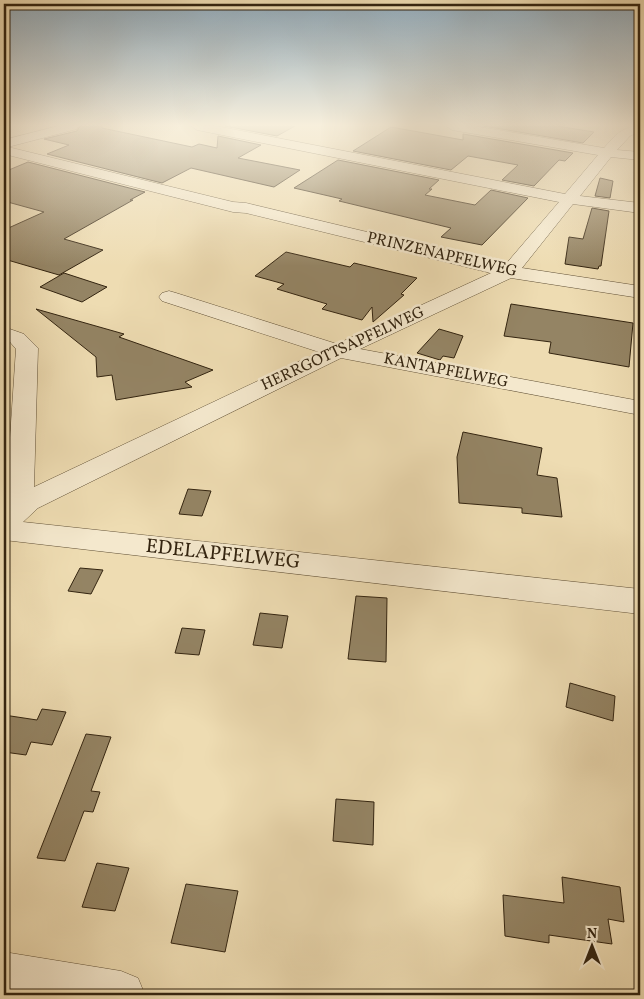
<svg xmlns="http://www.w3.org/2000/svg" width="644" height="999" font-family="Vollkorn,serif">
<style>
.building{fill:#948464;stroke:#332410}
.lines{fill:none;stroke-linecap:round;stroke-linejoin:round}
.minor-casing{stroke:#625238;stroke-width:1}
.minor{fill:#f4e8cd;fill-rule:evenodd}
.labels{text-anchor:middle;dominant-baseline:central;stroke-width:5;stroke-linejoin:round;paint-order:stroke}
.far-street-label{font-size:16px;fill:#332410;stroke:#f4e8cd}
.street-label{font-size:20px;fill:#332410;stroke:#f4e8cd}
</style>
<rect width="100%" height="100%" fill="#eedcb2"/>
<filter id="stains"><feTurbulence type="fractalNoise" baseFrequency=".004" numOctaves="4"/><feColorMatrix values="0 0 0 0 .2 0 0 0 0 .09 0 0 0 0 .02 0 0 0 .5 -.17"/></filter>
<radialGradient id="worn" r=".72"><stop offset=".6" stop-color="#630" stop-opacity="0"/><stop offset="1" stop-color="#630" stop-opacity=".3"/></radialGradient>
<g class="building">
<path d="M80,126H102V128L192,147L199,144L217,148L218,136L261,145L238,158L300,170L274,187L191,168L162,183L47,154L69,145L44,139L77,131Z"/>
<path d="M225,126H295L277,136Z"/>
<path d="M484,126H557L594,132L583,143Z"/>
<path d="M391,127L463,140V134L573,153L565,161L559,160L534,186L502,180L518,165L468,156L451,170L353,151Z"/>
<path d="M338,160L439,180L429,189H432L425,195L475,205L491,190L528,198L482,245L441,237L451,228L339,201L342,199L294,188Z"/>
<path d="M28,162L145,192L130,200H133L64,239L103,250L59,275L4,259V230L44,212L4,201V172Z"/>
<path d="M600,178L613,181L610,198L595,196Z"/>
<path d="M592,208L609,211L601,266H599L598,269L565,264L569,237L583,239Z"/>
<path d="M286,252L350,267L354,263L417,278L401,294L404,295L373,322L372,307L362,320L322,309L327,304L277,289L284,284L255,276Z"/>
<path d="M64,273L107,287L82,302L40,287Z"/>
<path d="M511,304L633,323L629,367L549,353L551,342L504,336Z"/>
<path d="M36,309L124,334L119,337L213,370L185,382L192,387L116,400L112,375L97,377L96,357Z"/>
<path d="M439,329L463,336L454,358L443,356L440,360L417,353Z"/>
<path d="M463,432L542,448L537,475L557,478L562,517L522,513V508L459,503L457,457Z"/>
<path d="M188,489L211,491L202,516L179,514Z"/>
<path d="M80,568L103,570L91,594L68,591Z"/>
<path d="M356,596L387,598L386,662L348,659Z"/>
<path d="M260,613L288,616L282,648L253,645Z"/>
<path d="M182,628L205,630L199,655L175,653Z"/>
<path d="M570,683L615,696L613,721L566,707Z"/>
<path d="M42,709L66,712L52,745L31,742L26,755L4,752V715L37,720Z"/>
<path d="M86,734L111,737L91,791L100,792L93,812L84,811L65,861L37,858Z"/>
<path d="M336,799L374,802L373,845L333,841Z"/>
<path d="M97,863L129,868L115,911L82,907Z"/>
<path d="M562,877L620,887L624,922L608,919L612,944L549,935V943L505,936L503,895L564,903Z"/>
<path d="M186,884L238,891L225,952L171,943Z"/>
</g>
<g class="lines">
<defs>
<g id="minor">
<path d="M58,126H78L77,129L8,147L233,202L246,203L505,265L559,202L197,130L191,126H216L565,194L598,155L452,130L446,126H474L604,148C615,136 622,126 640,126V131L630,136L617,150L640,152V160L611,157L580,196L640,203V213L573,204L522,268L640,286V298L511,278L360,349L640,401V415L341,358L38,508L23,522L640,589V614L4,540V501L6,497L16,349L10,342L4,340V327L24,334L38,348L34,487L319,352L162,301L159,297L162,293L169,291L176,293L337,344L491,273L246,213L233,212L4,154V140Z"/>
<path d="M4,952L121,971L138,978L145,995H4Z"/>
</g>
</defs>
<use href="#minor" class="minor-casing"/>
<use href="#minor" class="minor"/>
</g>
<linearGradient id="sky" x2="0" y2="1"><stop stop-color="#91abbc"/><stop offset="0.47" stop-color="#f7efdc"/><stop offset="1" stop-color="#f7efdc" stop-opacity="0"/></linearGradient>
<rect width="644" height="266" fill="url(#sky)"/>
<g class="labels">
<g class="far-street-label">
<text transform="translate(442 255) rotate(13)">PRINZENAPFELWEG</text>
<text transform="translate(343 349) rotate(-25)">HERRGOTTSAPFELWEG</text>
<text transform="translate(446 371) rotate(11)">KANTAPFELWEG</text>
</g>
<g class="street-label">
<text transform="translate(223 555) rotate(6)">EDELAPFELWEG</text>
</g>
</g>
<rect width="644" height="999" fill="none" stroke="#eedcb2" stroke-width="20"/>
<rect x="5" y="5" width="634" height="989" fill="none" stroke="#332410" stroke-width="2.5"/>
<rect x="10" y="10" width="624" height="979" fill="none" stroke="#332410"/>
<g transform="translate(592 946)" stroke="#f4e8cd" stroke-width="4" paint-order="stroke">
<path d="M0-4L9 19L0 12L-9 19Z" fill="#332410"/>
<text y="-8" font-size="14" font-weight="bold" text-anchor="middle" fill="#332410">N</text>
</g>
<rect width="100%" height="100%" filter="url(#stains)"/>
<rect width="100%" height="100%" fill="url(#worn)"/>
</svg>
